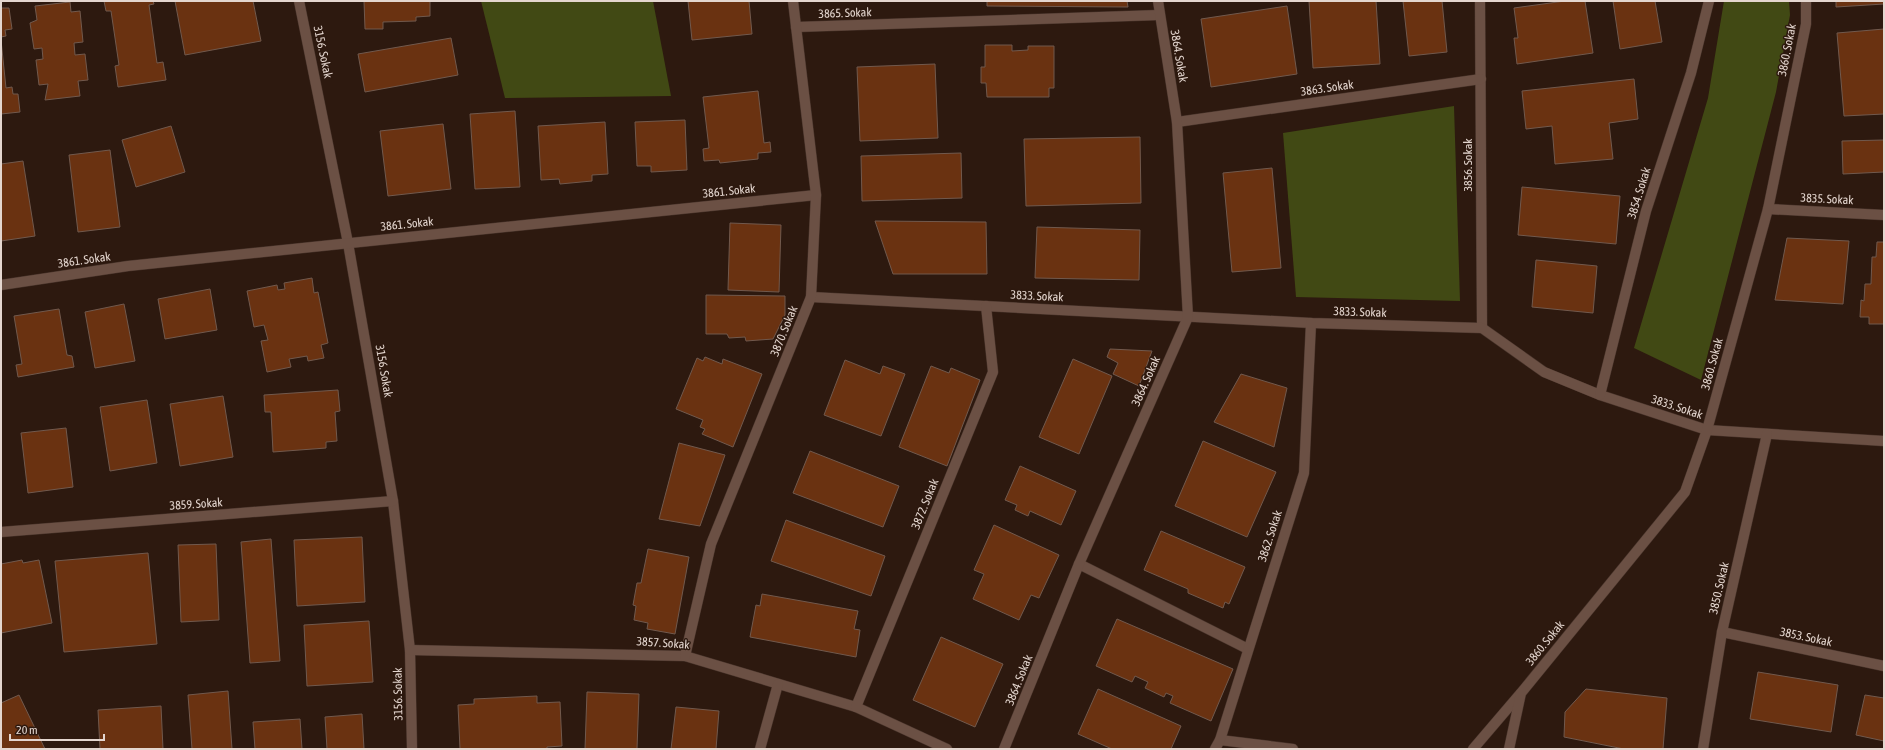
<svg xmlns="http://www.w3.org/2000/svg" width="1885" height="750" font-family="'Asap Condensed',sans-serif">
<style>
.green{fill:#414914}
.building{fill:#6a3211;stroke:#71594d}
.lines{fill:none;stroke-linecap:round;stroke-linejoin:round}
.minor-casing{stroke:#47332a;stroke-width:11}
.minor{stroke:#6b5044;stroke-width:10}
.labels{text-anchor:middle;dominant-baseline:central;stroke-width:3;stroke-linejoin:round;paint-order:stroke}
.street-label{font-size:12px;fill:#e4d6cf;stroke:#2d190f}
</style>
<rect width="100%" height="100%" fill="#2d190f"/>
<g class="green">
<path d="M481,1H653L671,96L505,98Z"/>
<path d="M1724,1H1789L1790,15L1776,92L1701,380L1634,348L1708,98Z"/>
<path d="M1454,106L1460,301L1296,297L1283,133Z"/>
</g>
<g class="building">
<path d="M104,1H153L154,4L149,5L157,63L163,62L166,80L118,87L115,66L119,65L111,11H106Z"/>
<path d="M175,1H253L261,41L185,55Z"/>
<path d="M364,1H430V16L416,17V21L383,22V29H365Z"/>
<path d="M688,1H749L752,34L692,40Z"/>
<path d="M987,1H1127L1128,7L987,6Z"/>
<path d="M1309,1H1376L1380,64L1313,68Z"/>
<path d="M1403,1H1442L1447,52L1409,56Z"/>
<path d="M1565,1H1585L1593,53L1517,64L1514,38H1518L1514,8Z"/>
<path d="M1613,1H1655L1662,42L1620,49Z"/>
<path d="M1836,1H1884V4L1836,7Z"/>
<path d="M70,2L71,12L80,11L83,42L74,43L75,55L85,54L88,80L78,81L80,96L45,100L48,84L39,85L36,60L43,59L42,48L34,49L30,23L37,20L35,6Z"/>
<path d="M1287,6L1297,74L1211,87L1201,19Z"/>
<path d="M1,8H9L12,29L5,30L6,36L1,37Z"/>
<path d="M1884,29V114L1844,116L1837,33Z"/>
<path d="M451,38L458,75L365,92L358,54Z"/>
<path d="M1,40L6,88L12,87L13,94H18L20,112L1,114Z"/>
<path d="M985,45H1012V51L1028,50V46H1054V88H1049V97H987L986,83H981V67H985Z"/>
<path d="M935,64L938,138L860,141L857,67Z"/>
<path d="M1634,79L1638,119L1609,123L1613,159L1555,164L1552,126L1526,129L1522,91Z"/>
<path d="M758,91L764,143L770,142L771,152L758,153V159L720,163L719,160L704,161L703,149L709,148L703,97Z"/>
<path d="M515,111L520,187L475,189L470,114Z"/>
<path d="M685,120L687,170L651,172V166H637L635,122Z"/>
<path d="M605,122L608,174L592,175V181L560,184L559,179L541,180L538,126Z"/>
<path d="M443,124L451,189L388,196L380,131Z"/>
<path d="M171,126L185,172L136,187L122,140Z"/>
<path d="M1140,137L1141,203L1026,206L1024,139Z"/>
<path d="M1884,140V172L1843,174L1842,141Z"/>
<path d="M110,150L120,227L78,232L69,155Z"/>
<path d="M961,153L962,198L862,201L861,156Z"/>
<path d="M23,161L35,236L1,241V164Z"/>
<path d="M1272,168L1281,268L1232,272L1223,173Z"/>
<path d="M1522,187L1620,196L1616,244L1518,235Z"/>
<path d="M875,221L986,222L987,274H893Z"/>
<path d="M730,223L781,225L779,292L728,290Z"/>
<path d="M1037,227L1140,230L1139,280L1035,278Z"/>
<path d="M1787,238L1849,241L1843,304L1775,300Z"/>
<path d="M1877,242H1884V324H1869V317H1860L1861,300L1864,301L1865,284H1871L1872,257H1876Z"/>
<path d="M1536,260L1597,266L1593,313L1532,307Z"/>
<path d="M312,278L314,293L318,292L328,343L321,345L324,358L308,361L307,356L289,359L291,367L267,372L261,341L268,340L264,325L254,327L247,291L277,285L278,290L285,289L284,283Z"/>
<path d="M210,289L217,330L165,339L158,299Z"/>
<path d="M706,295L785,296V315L773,339L746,341L745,337L729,338L727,334H706Z"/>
<path d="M124,304L135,361L95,368L85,312Z"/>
<path d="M59,309L67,355L72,356L74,367L18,377L16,365L22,364L14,316Z"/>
<path d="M1110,349L1152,351L1139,386L1113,374L1118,363L1107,357Z"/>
<path d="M705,357L722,364L723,359L762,374L733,447L702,434L705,429L700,427L703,420L676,409L697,358L703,361Z"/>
<path d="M1073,359L1112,376L1079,454L1039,437Z"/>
<path d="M845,360L880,374L883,366L905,374L881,436L824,415Z"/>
<path d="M931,366L949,373L951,368L980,380L947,466L899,447Z"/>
<path d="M1241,374L1287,388L1274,447L1214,422Z"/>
<path d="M338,390L340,411L335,412L337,441L326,442V448L273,452L271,412H265L264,395Z"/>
<path d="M223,396L233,457L180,466L170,404Z"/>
<path d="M147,400L157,463L110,471L100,407Z"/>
<path d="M66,428L73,487L28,493L21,433Z"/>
<path d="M1203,441L1276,472L1247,537L1175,506Z"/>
<path d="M679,443L725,455L700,526L659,519Z"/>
<path d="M810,451L899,486L883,527L793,493Z"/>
<path d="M1020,466L1076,491L1061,525L1030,511L1028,516L1015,510L1017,505L1005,500Z"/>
<path d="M786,520L885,556L871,596L771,561Z"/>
<path d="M994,525L1059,555L1039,598L1031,595L1019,620L973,599L984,574L974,570Z"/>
<path d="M1161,531L1245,567L1229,604L1225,602L1223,608L1188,593V589L1144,570Z"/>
<path d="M362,537L365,602L297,606L294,540Z"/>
<path d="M271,539L280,661L250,663L241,542Z"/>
<path d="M216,544L219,620L181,622L178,545Z"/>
<path d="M648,549L689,557L675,634L647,629L648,623L634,620L636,606L633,605L637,583H641Z"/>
<path d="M148,553L157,644L64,652L55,561Z"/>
<path d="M22,560L23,563L39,560L52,623L1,633V564Z"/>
<path d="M762,594L858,611L854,629L860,630L856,657L750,637L756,605L760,606Z"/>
<path d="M1117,619L1233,669L1211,721L1170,703L1173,696L1166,693L1164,697L1145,688L1148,682L1135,676L1132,682L1096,666Z"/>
<path d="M369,621L373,682L307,686L304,625Z"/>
<path d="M941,637L1003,664L975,727L913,700Z"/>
<path d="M1758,672L1838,685L1831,732L1750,719Z"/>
<path d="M1098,689L1181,726L1171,749H1112L1078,734Z"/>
<path d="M1586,689L1667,698L1663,749H1624L1564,737L1565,712Z"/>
<path d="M228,691L232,749H192L188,695Z"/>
<path d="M587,692L639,694L637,749H585Z"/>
<path d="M19,695L45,749H1V703Z"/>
<path d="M1865,695L1884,698V741L1856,735Z"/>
<path d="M537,696V703L560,702L562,746L547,747V749H460L458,705L474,704V699Z"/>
<path d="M161,706L163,749H100L98,710Z"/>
<path d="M676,707L719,711L716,749H671Z"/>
<path d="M362,714L364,749H327L325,717Z"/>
<path d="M300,719L302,749H255L253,722Z"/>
</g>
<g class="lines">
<defs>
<g id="minor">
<path d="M299,1L348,243L393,501L410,650L412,749"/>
<path d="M1480,1L1482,328"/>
<path d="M796,27L1159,15"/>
<path d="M1177,122L1481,79"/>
<path d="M1768,209L1884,215"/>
<path d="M1,285L128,266L816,195"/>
<path d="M811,297L1311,323L1482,328L1544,372L1600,395L1707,430L1884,441"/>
<path d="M1600,395L1646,211L1691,73L1709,1"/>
<path d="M1,532L393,501"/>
<path d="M1079,564L1248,649"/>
<path d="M1722,632L1884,666"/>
<path d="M410,650L685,656L856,707L947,749"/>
<path d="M685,656L711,544L811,297L816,195L793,1"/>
<path d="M856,707L993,372L986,306"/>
<path d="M1220,740L1293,749"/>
<path d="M760,749L778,684"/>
<path d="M1004,749L1079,564L1188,317L1177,122L1158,1"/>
<path d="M1215,749L1220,740L1304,473L1311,323"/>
<path d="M1473,749L1520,694"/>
<path d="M1509,749L1521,693L1685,492L1707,430L1768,209L1806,24V1"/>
<path d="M1703,749L1722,632L1767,434"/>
</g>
</defs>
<use href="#minor" class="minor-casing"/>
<use href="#minor" class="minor"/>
</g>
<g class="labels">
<g class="street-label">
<text transform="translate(845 13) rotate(-2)">3865. Sokak</text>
<text transform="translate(1787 50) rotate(-79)">3860. Sokak</text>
<text transform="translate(323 52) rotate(78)">3156. Sokak</text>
<text transform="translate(1179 56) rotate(80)">3864. Sokak</text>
<text transform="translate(1327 88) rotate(-8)">3863. Sokak</text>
<text transform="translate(1468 165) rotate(-90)">3856. Sokak</text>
<text transform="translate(729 191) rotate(-6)">3861. Sokak</text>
<text transform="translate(1639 193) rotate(-73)">3854. Sokak</text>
<text transform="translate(1827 199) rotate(3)">3835. Sokak</text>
<text transform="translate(407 224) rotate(-6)">3861. Sokak</text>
<text transform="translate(84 260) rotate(-8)">3861. Sokak</text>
<text transform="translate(1037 296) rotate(3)">3833. Sokak</text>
<text transform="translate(1360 312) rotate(2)">3833. Sokak</text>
<text transform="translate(784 331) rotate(-68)">3870. Sokak</text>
<text transform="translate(1712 364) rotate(-75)">3860. Sokak</text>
<text transform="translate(384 371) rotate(80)">3156. Sokak</text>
<text transform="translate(1146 381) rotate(-66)">3864. Sokak</text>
<text transform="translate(1677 407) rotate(18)">3833. Sokak</text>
<text transform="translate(196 504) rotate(-4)">3859. Sokak</text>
<text transform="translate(925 504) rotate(-68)">3872. Sokak</text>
<text transform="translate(1270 536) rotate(-72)">3862. Sokak</text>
<text transform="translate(1719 588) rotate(-77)">3850. Sokak</text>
<text transform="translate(1806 637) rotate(12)">3853. Sokak</text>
<text transform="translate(663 643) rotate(4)">3857. Sokak</text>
<text transform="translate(1545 643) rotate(-51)">3860. Sokak</text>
<text transform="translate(1019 680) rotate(-68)">3864. Sokak</text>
<text transform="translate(398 694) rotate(-91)">3156. Sokak</text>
</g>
</g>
<rect width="1885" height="750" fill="none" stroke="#e4d6cf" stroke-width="4"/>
<path d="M10 734v6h94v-6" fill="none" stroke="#e4d6cf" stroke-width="2"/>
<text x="16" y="734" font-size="12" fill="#e4d6cf" stroke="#2d190f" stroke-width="3" paint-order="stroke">20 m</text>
</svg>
